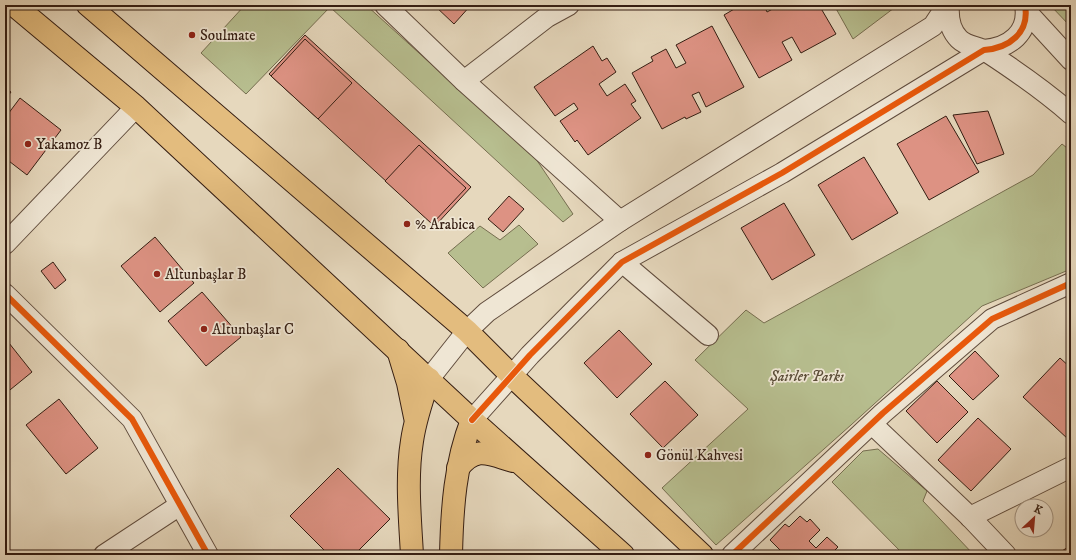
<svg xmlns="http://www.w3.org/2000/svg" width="1076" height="560" font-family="'IM FELL DW Pica',serif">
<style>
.green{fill:#b7be8f;stroke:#766e50}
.building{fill:#dd9283;stroke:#341d12}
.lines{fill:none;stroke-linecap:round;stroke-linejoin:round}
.minor-casing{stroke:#604c3d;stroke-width:22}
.major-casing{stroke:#341d12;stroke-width:24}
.minor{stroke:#efe6d4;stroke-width:20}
.major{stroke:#e3bc7e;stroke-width:22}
.cycleway-casing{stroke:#efe6d4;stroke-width:8}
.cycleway{stroke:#e8590c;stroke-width:6}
.poi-dot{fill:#8f2418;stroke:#efe6d4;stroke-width:1.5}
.labels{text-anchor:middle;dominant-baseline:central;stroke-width:3.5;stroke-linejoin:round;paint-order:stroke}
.poi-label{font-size:15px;fill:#341d12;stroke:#efe6d4;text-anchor:start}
.park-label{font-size:15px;font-style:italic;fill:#5b4d38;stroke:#efe6d4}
</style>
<rect width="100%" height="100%" fill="#e6d8bd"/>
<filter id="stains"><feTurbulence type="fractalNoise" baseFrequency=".005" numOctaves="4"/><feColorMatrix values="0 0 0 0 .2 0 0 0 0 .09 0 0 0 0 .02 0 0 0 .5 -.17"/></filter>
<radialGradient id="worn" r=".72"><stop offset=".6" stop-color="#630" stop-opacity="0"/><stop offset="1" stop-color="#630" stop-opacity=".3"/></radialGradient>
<g class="green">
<path d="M245,5H366L536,159L573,214L563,222L330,7L246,94L201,53Z"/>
<path d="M834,5H898L853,39Z"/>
<path d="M1050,5H1071V27Z"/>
<path d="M1062,144L1071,151V269L982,306L851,425L716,545L662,488L748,409L695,360L746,310L764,323L1033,175Z"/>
<path d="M519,225L538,244L483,288L448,253L480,226L500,240Z"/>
<path d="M878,449L927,491L923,501L974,555H904L832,482L863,451Z"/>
</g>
<g class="building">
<path d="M434,5H471L454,24Z"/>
<path d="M741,5H764L767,12L780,5H819L836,34L801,53L792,37L782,42L792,60L759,78L724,15Z"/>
<path d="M712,26L744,87L706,107L699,92L692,95L701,112L686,119L685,117L662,129L632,73L653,61L651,57L666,49L676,68L686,63L676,45Z"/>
<path d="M305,35L471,187L435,226L269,74Z"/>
<path d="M305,39L352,83L318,119L271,76Z"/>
<path d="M593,46L602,61L607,58L616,72L599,84L607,96L625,84L636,101L631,104L641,118L588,155L577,140L575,142L560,121L578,109L574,103L555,116L534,87Z"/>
<path d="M5,88L11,92L5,100Z"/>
<path d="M20,98L61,130L27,175L5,158V118Z"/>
<path d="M988,111L1004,154L977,164L953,115Z"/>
<path d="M946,116L979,172L929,200L897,144Z"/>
<path d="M419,145L466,188L432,224L385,181Z"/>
<path d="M864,157L898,213L852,240L818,185Z"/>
<path d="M509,196L524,209L503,232L488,219Z"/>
<path d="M784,203L815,255L772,280L741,228Z"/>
<path d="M155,237L194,283L160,312L121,266Z"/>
<path d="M53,262L66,280L55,289L41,271Z"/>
<path d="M202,292L241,337L206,366L168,321Z"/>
<path d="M619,330L652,364L617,398L584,363Z"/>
<path d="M5,338L32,372L5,394Z"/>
<path d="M975,351L999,376L973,400L949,376Z"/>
<path d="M1060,358L1071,368V438L1069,440L1023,397Z"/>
<path d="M665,381L698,415L663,448L630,414Z"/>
<path d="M937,381L968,412L937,443L906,411Z"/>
<path d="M59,399L98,448L66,474L26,425Z"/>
<path d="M978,418L1011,449L971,491L938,460Z"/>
<path d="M338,468L390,519L354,555H329L290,516Z"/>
<path d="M800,516L807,522L810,519L820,530L809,541L816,548L827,537L838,547L835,550L840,555H785L770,540L785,524L789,527Z"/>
<path d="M1071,545V555H1056Z"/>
<path d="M157,551L160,555H150Z"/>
</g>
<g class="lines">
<defs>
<g id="minor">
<path d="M385,5L464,81L620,221"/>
<path d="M949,5C948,17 950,30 959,39C967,47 978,46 987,52C1016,71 1045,91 1071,114"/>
<path d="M1026,11L1071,60"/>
<path d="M464,81L547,17L569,5"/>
<path d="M5,244L136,107"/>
<path d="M622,262L708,335"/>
<path d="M5,294L132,419L208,555"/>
<path d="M429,379L467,331L487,312L620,221L933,26L947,5"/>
<path d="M472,420L530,355L622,262L782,173L984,50C1009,48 1030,33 1025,5"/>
<path d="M872,424L970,517L1006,555"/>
<path d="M970,517L1071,467"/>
<path d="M104,555L180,505"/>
<path d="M732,555L883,413L992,319L1071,283"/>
</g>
<g id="major">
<path d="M14,5L136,107L472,420L623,555"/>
<path d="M88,5L467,331L512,376L702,555"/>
<path d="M398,350L408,383L415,417"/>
<path d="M458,468C476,445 489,454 513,461"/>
<path d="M412,555C410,518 406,478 412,441C415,420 422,399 429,379"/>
<path d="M451,555C452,509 455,463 472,420"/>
</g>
</defs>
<use href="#minor" class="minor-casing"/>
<use href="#major" class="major-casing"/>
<use href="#minor" class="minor"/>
<use href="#major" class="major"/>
<defs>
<g id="cycleway">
<path d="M5,294L132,419L208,555"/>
<path d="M472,420L530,355L622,262L782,173L984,50C1009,48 1030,33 1025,5"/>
<path d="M732,555L883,413L992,319L1071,283"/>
</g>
</defs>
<use href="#cycleway" class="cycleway-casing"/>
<use href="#cycleway" class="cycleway"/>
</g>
<g class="poi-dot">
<circle cx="192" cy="35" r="4"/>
<circle cx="28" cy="144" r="4"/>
<circle cx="407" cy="224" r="4"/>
<circle cx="157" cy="274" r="4"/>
<circle cx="204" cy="329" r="4"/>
<circle cx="648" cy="455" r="4"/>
</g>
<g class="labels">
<g class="poi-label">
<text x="200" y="35">Soulmate</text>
<text x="36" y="144">Yakamoz B</text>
<text x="415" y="224">% Arabica</text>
<text x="165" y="274">Altunbaşlar B</text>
<text x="212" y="329">Altunbaşlar C</text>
<text x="656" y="455">Gönül Kahvesi</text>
</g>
<g class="park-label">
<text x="807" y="376">Şairler Parkı</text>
</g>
</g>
<rect width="1076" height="560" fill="none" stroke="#e6d8bd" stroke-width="20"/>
<rect x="6" y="6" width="1064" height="548" fill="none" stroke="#341d12" stroke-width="2"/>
<rect x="10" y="10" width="1056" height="540" fill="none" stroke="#341d12"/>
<g transform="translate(1034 518) rotate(26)"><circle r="19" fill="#efe6d4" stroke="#a49686"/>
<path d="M0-3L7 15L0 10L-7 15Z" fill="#8f2418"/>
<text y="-6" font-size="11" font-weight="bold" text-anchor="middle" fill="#341d12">K</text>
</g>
<rect width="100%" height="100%" filter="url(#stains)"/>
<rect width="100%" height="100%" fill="url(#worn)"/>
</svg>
